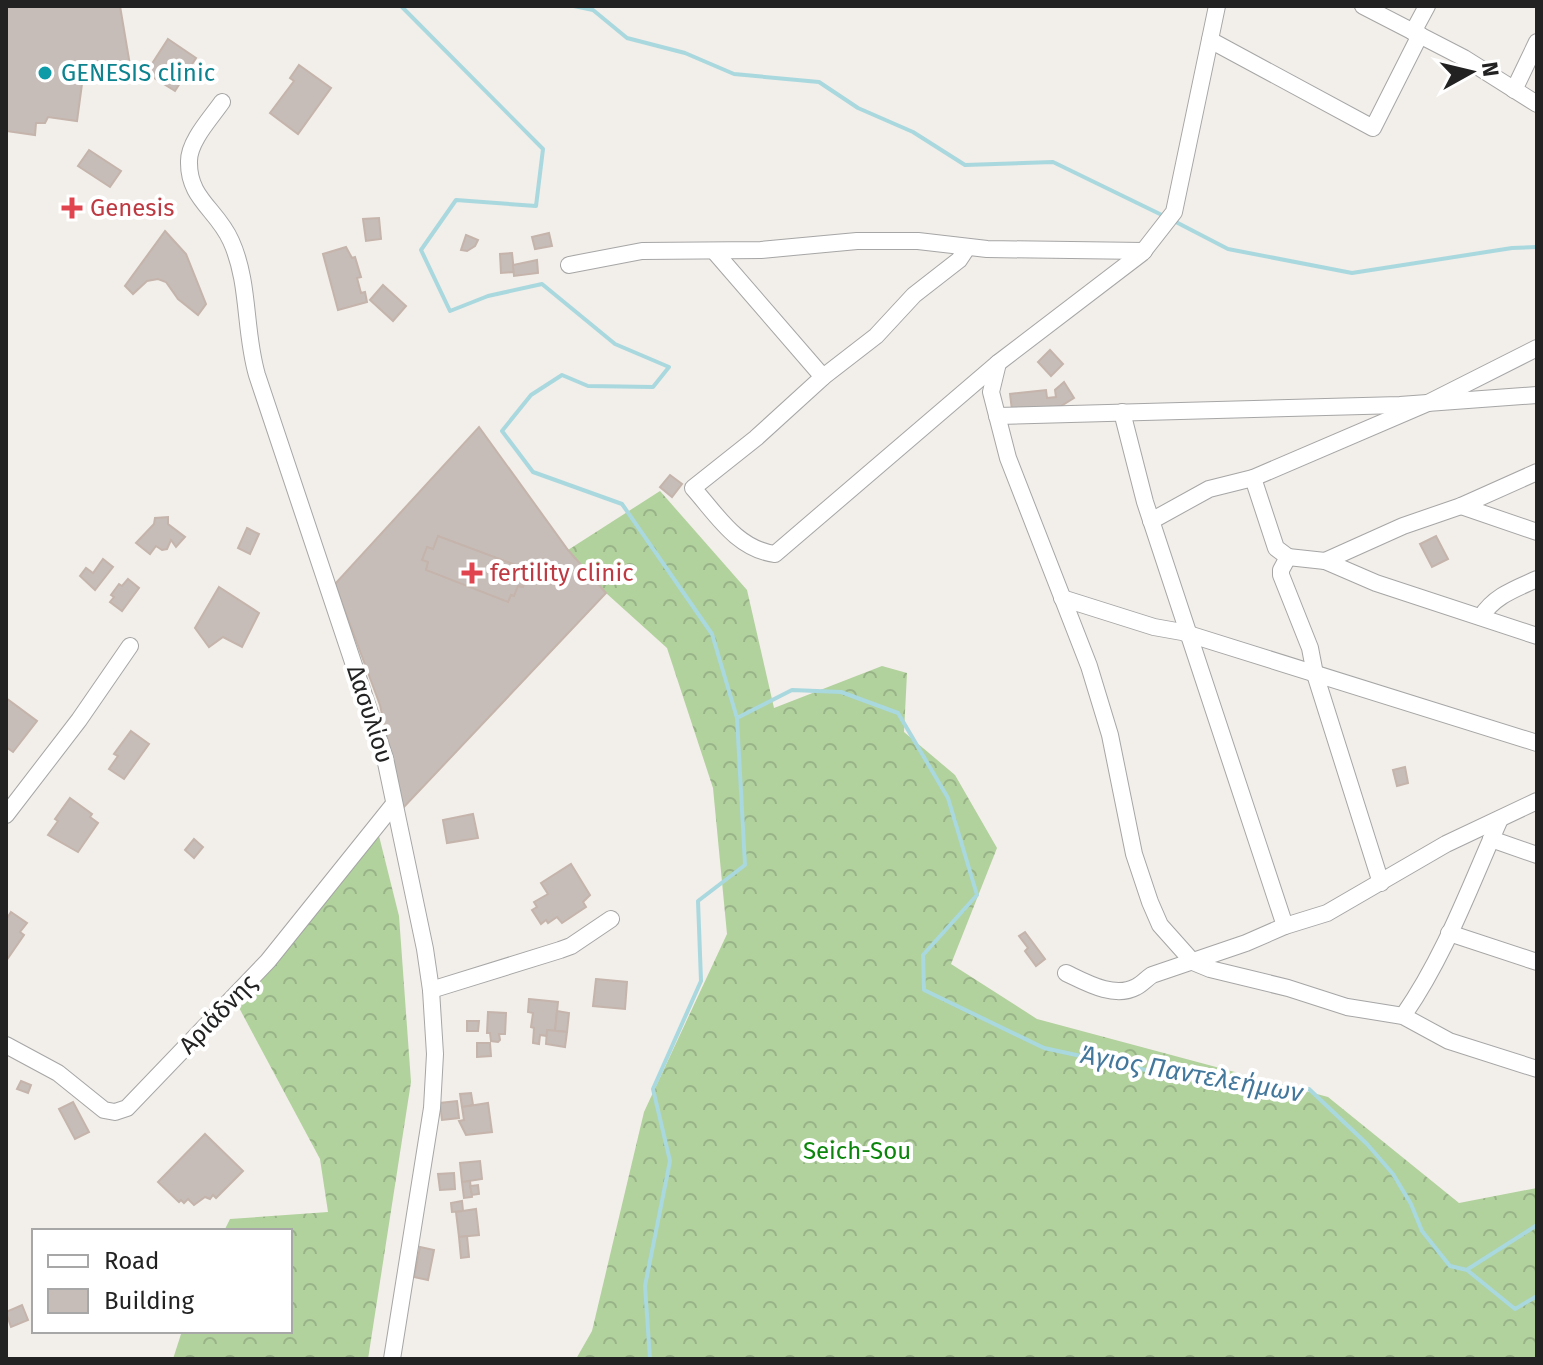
<svg xmlns="http://www.w3.org/2000/svg" width="1543" height="1365" font-family="'Fira Sans',sans-serif">
<style>
.forest{fill:url(#forest-crowns)}
.lines{fill:none;stroke-linecap:round;stroke-linejoin:round}
.stream{stroke:#a9d8df;stroke-width:4}
.building{fill:#c7bdb8;stroke:#c4b4ab;stroke-width:2}
.minor-casing{stroke:#a6a6a6;stroke-width:18}
.minor{stroke:#fff;stroke-width:16}
.culture-dot{fill:#0f9aa8;stroke:#fff;stroke-width:3}
.health-dot{fill:#e0444e;stroke:#fff;stroke-width:3}
.labels{text-anchor:middle;dominant-baseline:central;stroke-width:8;stroke-linejoin:round;paint-order:stroke}
.culture-label{font-size:24px;fill:#0d838f;stroke:#fff;text-anchor:start}
.health-label{font-size:24px;fill:#be3a42;stroke:#fff;text-anchor:start}
.street-label{font-size:24px;fill:#222;stroke:#fff}
.park-label{font-size:24px;fill:#0b850b;stroke:#fff}
.water-label{font-size:26px;font-style:italic;fill:#43779c;stroke:#fff}
</style>
<defs>
<pattern id="forest-crowns" width="20" height="18" patternUnits="userSpaceOnUse" patternTransform="scale(2)"><rect width="20" height="18" fill="#b1d19d"/><path d="M2 6a3 3 0 1 1 6 0M12 15a3 3 0 1 1 6 0" fill="none" stroke="#98b387"/></pattern>
</defs>
<rect width="100%" height="100%" fill="#f2eee9"/>
<g class="forest">
<path d="M660,491L747,590L774,708L882,666L907,673L904,732L955,775L997,848L951,964L1037,1019L1328,1097L1459,1203L1537,1188V1359H576L592,1331L644,1112L727,934L713,788L667,648L606,593L568,550Z"/>
<path d="M378,832L399,916L411,1082L368,1359H173L182,1331H290V1231H224L230,1219L328,1212L320,1159L236,1002Z"/>
</g>
<g class="lines">
<g class="stream">
<path d="M401,6L543,149L536,206L456,200L421,250L450,311L488,296L542,284L615,344L669,367L653,387L588,386L562,375L531,395L502,431L533,472L622,504L712,634L737,718L792,690L841,692L898,713L948,798L977,895L923,955L924,990L1044,1048L1164,1074L1309,1089L1367,1144L1393,1174L1411,1204L1422,1231L1450,1266L1467,1270L1515,1309L1537,1296"/>
<path d="M574,6L593,10L627,38L685,53L734,74L819,82L858,108L913,132L965,165L1053,162L1166,217"/>
<path d="M1174,221L1228,249L1352,273L1512,248L1537,247"/>
<path d="M1468,1269L1537,1225"/>
<path d="M650,1359L645,1286L670,1161L653,1089L701,981L698,901L745,865L737,718"/>
</g>
</g>
<g class="building">
<path d="M6,6H120L132,77L84,69L77,121L48,117L45,123H36L35,135L6,131Z"/>
<path d="M168,39L196,58L175,91L146,73Z"/>
<path d="M299,65L331,88L298,134L270,113L294,81L290,78Z"/>
<path d="M89,150L121,171L110,187L78,166Z"/>
<path d="M379,218L381,239L366,241L363,219Z"/>
<path d="M165,231L186,254L206,304L198,315L178,299L166,282L158,279L147,281L133,294L125,286Z"/>
<path d="M549,233L552,246L535,249L532,237Z"/>
<path d="M466,235L478,240L475,246L467,251L461,250Z"/>
<path d="M346,247L352,258L355,257L361,277L357,278L361,293L365,292L367,302L338,310L323,254Z"/>
<path d="M512,253L514,272L501,273L500,254Z"/>
<path d="M537,260L538,273L514,276L513,265Z"/>
<path d="M383,285L406,306L393,321L370,300Z"/>
<path d="M1050,350L1063,364L1051,376L1038,362Z"/>
<path d="M1064,382L1074,398L1061,406L1012,410L1010,394L1046,390L1047,398L1056,397L1055,390Z"/>
<path d="M479,427L568,550L606,593L403,808L380,705L335,584Z"/>
<path d="M670,475L682,484L672,497L660,487Z"/>
<path d="M168,517V524L185,537L176,547L171,540L167,549L162,550L156,546L150,554L136,543L154,524L155,518Z"/>
<path d="M247,528L259,534L250,554L238,548Z"/>
<path d="M438,536L521,567L518,575L526,578L523,587L518,586L514,596L511,595L508,602L426,570L428,562L422,560L427,547L433,549Z"/>
<path d="M1436,536L1448,559L1432,567L1420,544Z"/>
<path d="M103,559L113,567L95,590L80,576L86,568L93,573Z"/>
<path d="M128,579L139,588L122,611L110,602L114,597L111,595L119,584L122,586Z"/>
<path d="M219,587L259,613L242,647L223,637L209,647L195,628Z"/>
<path d="M6,698L37,721L13,752L6,747Z"/>
<path d="M131,731L149,744L124,779L109,769L118,756L114,754Z"/>
<path d="M1405,767L1408,783L1397,786L1393,770Z"/>
<path d="M70,798L92,814L90,817L98,823L78,852L48,835L58,821L55,819Z"/>
<path d="M473,814L478,838L447,843L443,820Z"/>
<path d="M194,839L203,847L194,858L185,850Z"/>
<path d="M571,864L590,895L583,902L586,907L562,923L557,917L548,923L546,920L541,924L532,910L537,907L534,902L548,894L541,883Z"/>
<path d="M11,912L27,923L20,932L24,935L6,961V920Z"/>
<path d="M1025,932L1045,959L1036,966L1025,951L1028,948L1019,936Z"/>
<path d="M596,979L627,982L625,1009L593,1006Z"/>
<path d="M529,999L558,1002L555,1031L547,1030V1036L540,1035L539,1044L533,1043L534,1028L531,1027L533,1013L528,1012Z"/>
<path d="M557,1011L569,1013L567,1032L555,1031Z"/>
<path d="M488,1012L506,1013L505,1034H499L500,1040L498,1042L491,1041L490,1033H487Z"/>
<path d="M467,1021H479L478,1031H467Z"/>
<path d="M547,1030L567,1032L565,1047L546,1044Z"/>
<path d="M477,1043H490L491,1056L477,1057Z"/>
<path d="M21,1081L31,1085L28,1093L17,1089Z"/>
<path d="M471,1093L473,1105L462,1107L460,1094Z"/>
<path d="M457,1101L459,1118L442,1120L440,1103Z"/>
<path d="M73,1102L89,1132L75,1139L59,1109Z"/>
<path d="M488,1103L492,1132L466,1135L459,1121L464,1120L462,1107Z"/>
<path d="M205,1134L243,1171L216,1198L213,1195L210,1199L205,1197L194,1205L188,1199L184,1203L181,1200L179,1202L158,1182Z"/>
<path d="M480,1161L482,1179L462,1182L460,1163Z"/>
<path d="M454,1173L455,1189L440,1190L438,1174Z"/>
<path d="M470,1181L472,1197L464,1198L462,1182Z"/>
<path d="M478,1185L479,1194L472,1195L470,1186Z"/>
<path d="M462,1201L463,1211L452,1212L451,1203Z"/>
<path d="M476,1209L479,1235L459,1237L456,1212Z"/>
<path d="M467,1236L469,1257L461,1258L459,1237Z"/>
<path d="M420,1247L434,1250L428,1280L414,1277Z"/>
<path d="M22,1305L28,1320L11,1327L6,1312Z"/>
</g>
<g class="lines">
<defs>
<g id="minor">
<path d="M1363,6L1464,58L1537,104"/>
<path d="M1413,32L1427,6"/>
<path d="M1210,40L1373,128L1420,35"/>
<path d="M1514,90L1537,42"/>
<path d="M222,102C211,118 189,141 189,161C188,199 217,209 231,241C250,283 244,331 257,375L385,758L425,949L431,990L435,1054L432,1108L392,1359"/>
<path d="M967,248L959,260L914,295L876,336L823,377L756,438L693,488C717,515 737,549 775,554L998,363L1142,253L1174,212L1217,6"/>
<path d="M714,251L823,377"/>
<path d="M569,265L642,251L761,250L857,241H918L987,249L1144,251"/>
<path d="M998,363L991,392L1008,458L1089,666L1110,735L1134,854L1150,902L1160,925L1193,962L1210,969L1288,988L1347,1007L1403,1016L1449,1041L1537,1069"/>
<path d="M1122,412L1145,502L1285,926"/>
<path d="M997,416L1400,405L1537,395"/>
<path d="M1253,478L1276,548L1288,557L1281,570V575L1310,648L1315,674L1381,883"/>
<path d="M1461,506L1537,532"/>
<path d="M1151,521L1209,489L1253,478L1428,403L1537,348"/>
<path d="M1288,557L1325,561L1376,583L1537,636"/>
<path d="M1325,561L1403,526L1461,506L1537,472"/>
<path d="M1062,598L1154,627L1182,632L1537,743"/>
<path d="M1481,617C1494,596 1515,589 1537,579"/>
<path d="M6,815L79,720L130,646"/>
<path d="M1491,839L1537,855"/>
<path d="M1449,933L1537,962"/>
<path d="M1066,973C1085,982 1114,999 1136,987C1142,984 1146,979 1152,975L1246,943L1285,926L1327,913L1446,844L1537,801"/>
<path d="M431,990L560,950L571,946L611,919"/>
<path d="M1403,1016C1445,956 1470,886 1500,819"/>
<path d="M6,1045L58,1073L104,1110L115,1112L127,1108L268,961L394,804"/>
</g>
</defs>
<use href="#minor" class="minor-casing"/>
<use href="#minor" class="minor"/>
</g>
<circle class="culture-dot" cx="45" cy="73" r="8"/>
<g class="health-dot">
<path d="M68 196h8v8h8v8h-8v8h-8v-8h-8v-8h8z"/>
<path d="M468 561h8v8h8v8h-8v8h-8v-8h-8v-8h8z"/>
</g>
<g class="labels">
<g class="culture-label">
<text x="61" y="73">GENESIS clinic</text>
</g>
<g class="health-label">
<text x="90" y="208">Genesis</text>
<text x="490" y="573">fertility clinic</text>
</g>
<g class="street-label">
<text transform="translate(370 714) rotate(72)">Δασυλίου</text>
<text transform="translate(218 1014) rotate(-46)">Αριάδνης</text>
</g>
<g class="park-label">
<text x="857" y="1151">Seich-Sou</text>
</g>
<g class="water-label">
<text transform="translate(1192 1074) rotate(10)">Άγιος Παντελεήμων</text>
</g>
</g>
<rect width="1543" height="1365" fill="none" stroke="#222222" stroke-width="16"/>
<rect x="32" y="1229" width="260" height="104" fill="#ffffff" stroke="#a7a7a7" stroke-width="2"/>
<rect x="48" y="1255" width="40" height="12" fill="#ffffff" stroke="#a7a7a7" stroke-width="2"/>
<text x="104" y="1269" font-size="24" fill="#222222">Road</text>
<rect x="48" y="1289" width="40" height="24" fill="#c7bdb8" stroke="#a7a7a7" stroke-width="2"/>
<text x="104" y="1309" font-size="24" fill="#222222">Building</text>
<g transform="translate(1471 72) rotate(82)" stroke="#ffffff" stroke-width="6" paint-order="stroke">
<path d="M0-6L14 30L0 20L-14 30Z" fill="#222222"/>
<text y="-12" font-size="22" font-weight="bold" text-anchor="middle" fill="#222222">N</text>
</g>
</svg>
